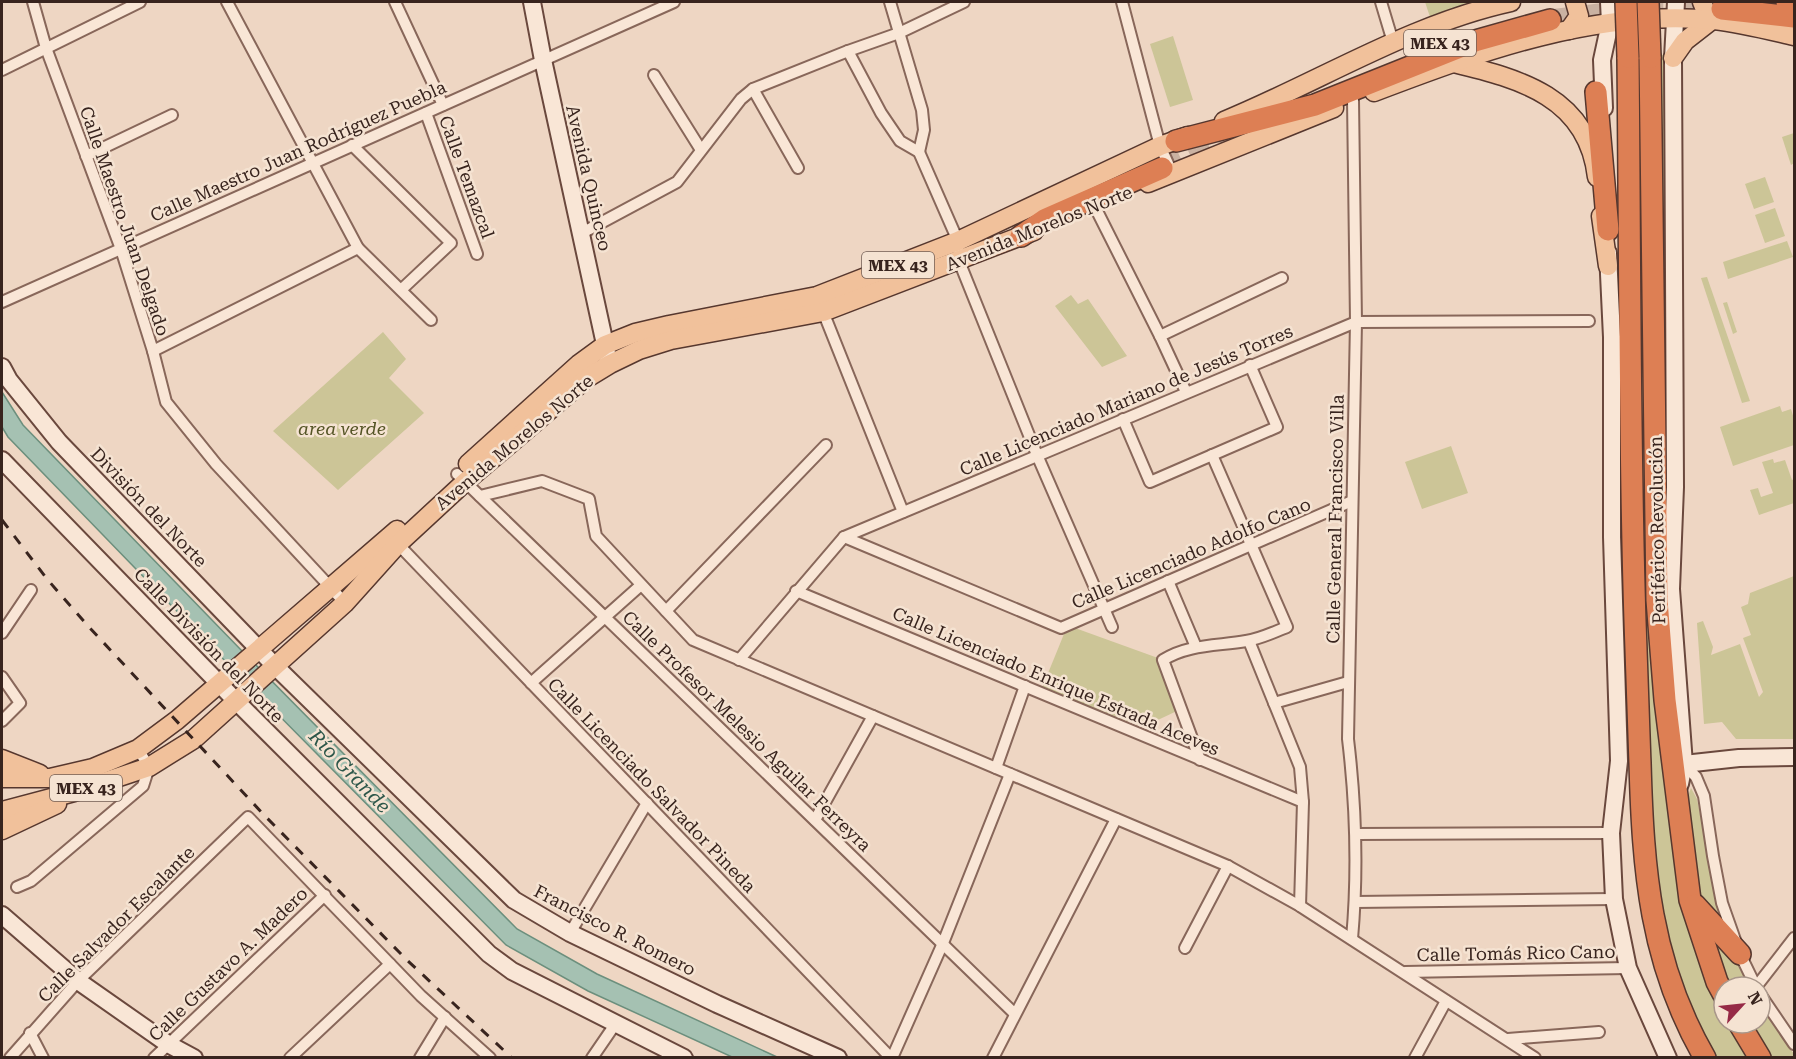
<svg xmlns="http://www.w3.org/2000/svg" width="1796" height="1059" font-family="'Roboto Serif',serif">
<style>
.green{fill:#ccc597}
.water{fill:#a5c1b2;stroke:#6c8f7d;stroke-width:1.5}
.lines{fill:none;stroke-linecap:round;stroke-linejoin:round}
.highway-tunnel{stroke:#cab2a2;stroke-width:21;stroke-dasharray:21 10;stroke-linecap:butt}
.street-casing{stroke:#88675a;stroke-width:14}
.secondary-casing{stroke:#6a483d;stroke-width:20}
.primary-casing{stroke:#56372e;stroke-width:21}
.highway-casing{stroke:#56372e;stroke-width:24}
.street{stroke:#f9e6d6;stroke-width:10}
.secondary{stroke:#f9e6d6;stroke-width:16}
.primary{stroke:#f1c19b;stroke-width:18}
.highway{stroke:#dd7f54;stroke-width:21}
.rail{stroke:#38241e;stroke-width:3;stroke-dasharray:10 10;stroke-linecap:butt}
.highway-bridge-casing{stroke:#56372e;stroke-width:24;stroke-linecap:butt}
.highway-bridge{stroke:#dd7f54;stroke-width:21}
.labels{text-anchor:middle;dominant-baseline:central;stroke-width:5;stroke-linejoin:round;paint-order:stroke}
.shield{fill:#f5e3d2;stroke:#715d54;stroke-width:1.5}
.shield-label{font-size:16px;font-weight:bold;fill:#38241e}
.street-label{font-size:18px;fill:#38241e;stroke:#f5e3d2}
.park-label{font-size:18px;font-style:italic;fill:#545425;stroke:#f5e3d2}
.water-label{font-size:20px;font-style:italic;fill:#2d574a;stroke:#f5e3d2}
</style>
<rect width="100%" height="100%" fill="#eed6c3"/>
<g class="green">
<path d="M1425,2H1482L1431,20Z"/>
<path d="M1173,36L1193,100L1170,107L1150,44Z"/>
<path d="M1636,45H1643L1680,894C1690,937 1704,977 1724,1016V1023H1728L1748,1057H1715L1676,975L1656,904L1644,673Z"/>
<path d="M1660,53L1664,56L1665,297L1668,464L1666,564Z"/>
<path d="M1794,133V163L1791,165L1782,137Z"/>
<path d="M1765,177L1774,202L1754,209L1745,184Z"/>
<path d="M1775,208L1785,236L1765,243L1755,215Z"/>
<path d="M1787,241L1793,257L1728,279L1723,262Z"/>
<path d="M1707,277L1750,401L1742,403L1701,278Z"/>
<path d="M1071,295L1078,304L1088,299L1127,356L1102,367L1055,306Z"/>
<path d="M1727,302L1737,332L1733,334L1723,303Z"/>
<path d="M383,332L406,359L389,378L424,413L338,490L273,431Z"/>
<path d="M1780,406L1782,412L1791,409L1794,419V445L1733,466L1720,427Z"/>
<path d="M1451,446L1468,493L1422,509L1405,462Z"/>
<path d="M1773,459L1774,463L1785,460L1792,480L1794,479V503L1759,515L1750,490L1758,488L1761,497L1773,493L1762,462Z"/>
<path d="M1794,576V739H1736L1722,722L1704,724L1697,623L1703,621L1713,647L1711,655L1740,644L1759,697L1763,692L1743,638L1751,635L1741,607L1748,604L1750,593Z"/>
<path d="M1075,628L1158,658L1179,710L1143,727L1042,688L1064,634Z"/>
<path d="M1691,788L1697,799L1724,933L1696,894L1686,801Z"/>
<path d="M1702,919L1735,957L1751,987H1727Z"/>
<path d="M1760,1003L1769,1019L1794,1054V1057H1769L1746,1023H1760Z"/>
</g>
<path class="water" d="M2,392L23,425L242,651L517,929L597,974L777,1057H732L588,991L506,945L229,665L8,437L2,427Z"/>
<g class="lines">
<g class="highway-tunnel">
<path d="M1550,20L1639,9H1722"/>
<path d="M1162,168L1248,128"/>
</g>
<defs>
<g id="street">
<path d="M33,2L46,48L121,249L153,351L166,402L216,464L345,603"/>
<path d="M227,2L358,248L431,320"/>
<path d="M395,2L443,105"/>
<path d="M890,2L922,110L924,130L919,152"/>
<path d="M1122,2L1160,146L1171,170"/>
<path d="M1381,2L1393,42"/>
<path d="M848,51L881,113L900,141L919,152L958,241L959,261L1037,455L1112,627"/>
<path d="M2,70L140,2"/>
<path d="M654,75L701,150"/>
<path d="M753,89L798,168"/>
<path d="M426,113L477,254"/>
<path d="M352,145L451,243L402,289"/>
<path d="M86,156L172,115"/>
<path d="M1094,205L1160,336L1186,392"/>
<path d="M582,233L677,182L741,99L753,89L848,51L899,33L964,2"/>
<path d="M2,302L674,2"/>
<path d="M822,309L903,512"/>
<path d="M1160,336L1282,278"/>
<path d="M153,351L358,248"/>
<path d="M1123,419L1150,482L1277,427L1250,365"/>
<path d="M457,474L1014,1013"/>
<path d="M480,496L542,481L589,499L596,536L693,640L1228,866L1300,906L1535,1058"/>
<path d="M844,537L1061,628L1352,501"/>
<path d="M395,541L891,1058"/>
<path d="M1168,581L1196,647"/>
<path d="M796,591L1303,802"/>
<path d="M666,611L826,445"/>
<path d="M2,633L31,590"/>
<path d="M1249,641L1300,767L1303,802L1300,906"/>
<path d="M739,660L844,537L1356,322L1589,321"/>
<path d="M2,677L20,703L2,721"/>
<path d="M531,683L641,585"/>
<path d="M1274,703L1348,682"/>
<path d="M1200,760L1163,660C1188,644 1218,646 1246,641C1260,639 1274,632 1287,627L1212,455"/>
<path d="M1684,764L1696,777L1704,796L1713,856L1722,903L1740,954L1756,987"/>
<path d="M996,768L1025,686"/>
<path d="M815,820L873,716"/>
<path d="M1356,834L1611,833"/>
<path d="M17,887L31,881L143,786L149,767L138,749"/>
<path d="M1355,902L1614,899"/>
<path d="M570,933L647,803"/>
<path d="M1352,939C1358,872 1356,806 1348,739L1356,322L1353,100"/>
<path d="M1185,948L1228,866"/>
<path d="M1405,972L1628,968"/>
<path d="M1756,987L1794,938"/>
<path d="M1760,994L1794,1044"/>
<path d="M30,1033L43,1058"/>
<path d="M1508,1039L1599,1032"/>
<path d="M10,1058L78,981L248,817L421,996L490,1058"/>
<path d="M154,1058L325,895"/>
<path d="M290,1058L390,964"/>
<path d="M420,1058L445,1017"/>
<path d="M592,1058L616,1023"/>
<path d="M892,1058L943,943L1010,774"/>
<path d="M993,1058L1116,819"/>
<path d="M1415,1058L1446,1001"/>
</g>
<g id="secondary">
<path d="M532,2L543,60L608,358"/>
<path d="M1676,2L1673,58L1675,487L1671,589L1684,764L1680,784"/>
<path d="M1604,108L1602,60L1610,23L1609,2"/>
<path d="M1608,253L1612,337V537L1619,761L1611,833L1614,899L1628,968L1668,1058"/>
<path d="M2,367L9,380L59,442L276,667L514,900L570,933L717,1004L838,1058"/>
<path d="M2,460L237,702L489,954L512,971L684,1058"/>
<path d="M1684,764L1739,758L1794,757"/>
<path d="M2,915L78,981L168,1044L194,1058"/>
</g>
<g id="primary">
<path d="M1569,30L1579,16L1575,2"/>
<path d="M1673,58L1685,41L1712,20L1706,12L1702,2"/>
<path d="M1454,63C1520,79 1588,97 1597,177"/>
<path d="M1374,92C1482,51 1596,9 1714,20C1741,23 1768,30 1794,36"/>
<path d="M1224,121C1319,82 1410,24 1511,2"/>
<path d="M1148,183L1334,108"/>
<path d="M1601,216L1608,266"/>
<path d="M468,464L579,364L605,345L635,333L669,325L817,296L958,241L1160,146L1188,136"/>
<path d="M2,759L40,774"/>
<path d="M2,778H50L93,768L138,749L177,720L397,530"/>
<path d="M2,811L74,792L149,767L194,739L345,603L398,544L465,482L587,378L610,364L639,350L671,340L823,312L1034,231"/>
<path d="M2,830L57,804"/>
</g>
<g id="highway">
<path d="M1787,2L1794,3"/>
<path d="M1722,9L1794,17"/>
<path d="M1628,57C1630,245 1629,433 1635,621C1637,669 1638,716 1640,763C1643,870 1650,963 1705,1058"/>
<path d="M1650,57L1657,600L1665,700L1690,900L1717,982L1724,995"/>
<path d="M1596,92L1608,230"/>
<path d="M1176,141L1315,105L1475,41L1550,20"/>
<path d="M1021,236L1046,219L1162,168"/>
<path d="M1695,905L1740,954"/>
<path d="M1739,1023L1760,1058"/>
</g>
</defs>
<use href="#street" class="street-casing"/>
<use href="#secondary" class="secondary-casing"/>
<use href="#primary" class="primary-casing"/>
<use href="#highway" class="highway-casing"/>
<use href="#street" class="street"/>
<use href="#secondary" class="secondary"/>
<use href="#primary" class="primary"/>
<use href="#highway" class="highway"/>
<path class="rail" d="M2,520L47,579L88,626L265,816L408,961L512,1058"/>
<defs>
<g id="highway-bridge">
<path d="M1626,2L1628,57"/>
<path d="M1648,2L1650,57"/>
</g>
</defs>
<use href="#highway-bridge" class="highway-bridge-casing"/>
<use href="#highway-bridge" class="highway-bridge"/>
</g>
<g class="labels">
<g class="shield">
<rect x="1404" y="30" width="72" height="26" rx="4.5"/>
<rect x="862" y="252" width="72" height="26" rx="4.5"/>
<rect x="50" y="775" width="72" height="26" rx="4.5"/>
</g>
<g class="shield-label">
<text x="1440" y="43">MEX 43</text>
<text x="898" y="265">MEX 43</text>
<text x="86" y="788">MEX 43</text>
</g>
<g class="street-label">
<text transform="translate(298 151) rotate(-24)">Calle Maestro Juan Rodríguez Puebla</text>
<text transform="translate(467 177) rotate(70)">Calle Temazcal</text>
<text transform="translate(589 178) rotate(77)">Avenida Quinceo</text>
<text transform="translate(125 221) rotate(71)">Calle Maestro Juan Delgado</text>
<text transform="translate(1039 228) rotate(-22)">Avenida Morelos Norte</text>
<text transform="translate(1126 400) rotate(-23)">Calle Licenciado Mariano de Jesús Torres</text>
<text transform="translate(514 442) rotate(-40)">Avenida Morelos Norte</text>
<text transform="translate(149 507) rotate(46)">División del Norte</text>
<text transform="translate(1335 519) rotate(-89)">Calle General Francisco Villa</text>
<text transform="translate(1657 530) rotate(-91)">Periférico Revolución</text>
<text transform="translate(1191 553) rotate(-23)">Calle Licenciado Adolfo Cano</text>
<text transform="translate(209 645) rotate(46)">Calle División del Norte</text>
<text transform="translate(1056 681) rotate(23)">Calle Licenciado Enrique Estrada Aceves</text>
<text transform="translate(747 731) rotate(44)">Calle Profesor Melesio Aguilar Ferreyra</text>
<text transform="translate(652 785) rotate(46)">Calle Licenciado Salvador Pineda</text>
<text transform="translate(116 924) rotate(-45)">Calle Salvador Escalante</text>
<text transform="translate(615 930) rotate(27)">Francisco R. Romero</text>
<text transform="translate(1516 953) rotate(-1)">Calle Tomás Rico Cano</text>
<text transform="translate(228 964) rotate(-44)">Calle Gustavo A. Madero</text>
</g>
<g class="park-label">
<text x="342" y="428">area verde</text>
</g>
<g class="water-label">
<text transform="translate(350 771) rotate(46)">Río Grande</text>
</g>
</g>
<rect width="1796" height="1059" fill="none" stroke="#38241e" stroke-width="6"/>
<g transform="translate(1742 1005) rotate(63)"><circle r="28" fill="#f5e3d2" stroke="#a9978a" stroke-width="1.5"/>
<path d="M0-4.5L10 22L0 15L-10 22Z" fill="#962a46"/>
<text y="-9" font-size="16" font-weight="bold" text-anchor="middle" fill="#38241e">N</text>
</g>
</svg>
